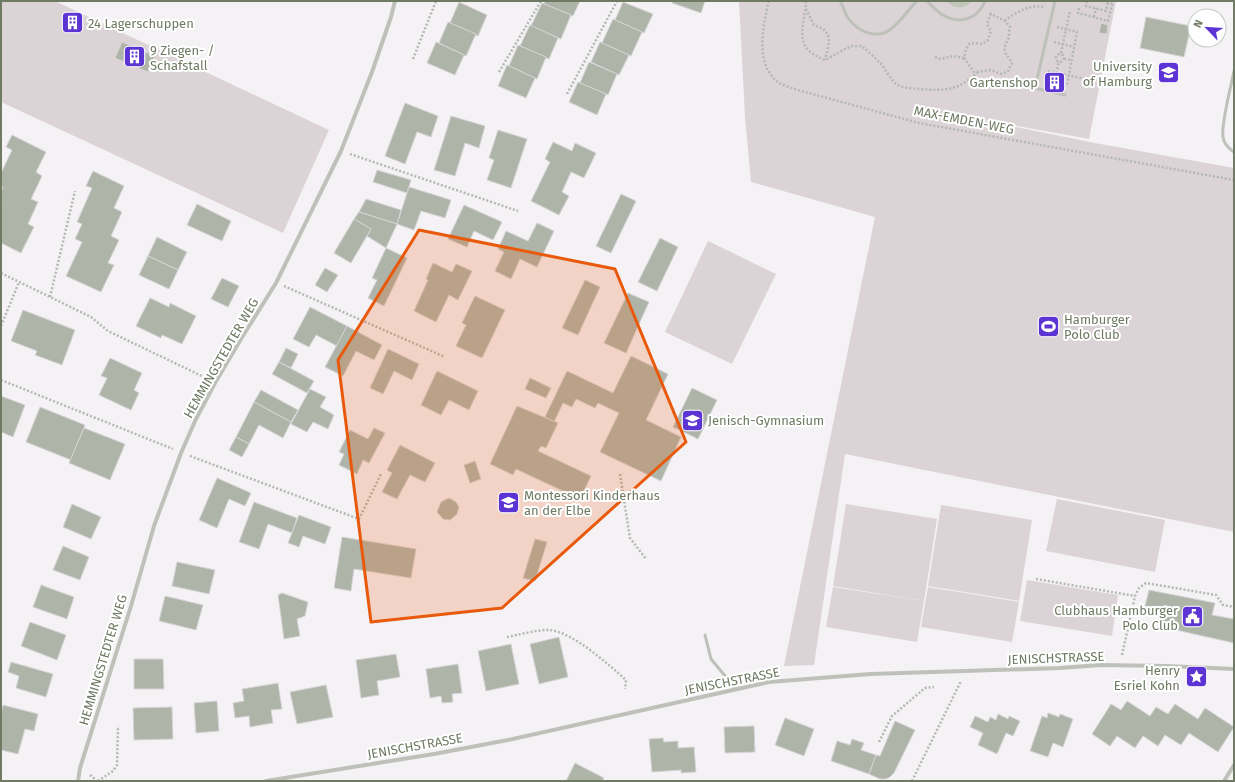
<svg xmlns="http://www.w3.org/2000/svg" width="1235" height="782" font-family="'Fira Sans',sans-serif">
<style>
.green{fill:#dbd3d6}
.water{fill:#c2c7b9}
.building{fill:#afb4a9;stroke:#d6d4d6}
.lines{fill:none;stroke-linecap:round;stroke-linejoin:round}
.path{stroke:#b5b8b2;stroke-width:2.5;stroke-dasharray:2 2;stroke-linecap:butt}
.lane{stroke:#bec1ba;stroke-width:3}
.street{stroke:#bec1ba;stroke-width:4}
.marked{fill:#e8590c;fill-opacity:0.2;stroke:#e8590c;stroke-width:3;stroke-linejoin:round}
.labels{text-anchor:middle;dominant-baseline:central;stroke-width:4;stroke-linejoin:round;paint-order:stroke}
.poi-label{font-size:13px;fill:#6f7a63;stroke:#fff;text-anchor:start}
.street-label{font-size:13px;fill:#6f7a63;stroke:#fff}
</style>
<rect width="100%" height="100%" fill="#f5f2f5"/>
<g class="green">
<path d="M1,1H55L329,130L283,233L1,102Z"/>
<path d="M739,1H1116L1089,139L957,115L1095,143L1234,168V532L845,454L814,665L784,666L875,217L751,182L745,117Z"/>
<path d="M708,241L776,274L732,364L665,332Z"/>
<path d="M1057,499L1165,520L1155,572L1046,551Z"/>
<path d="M846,504L937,519L924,601L833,586Z"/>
<path d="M941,505L1032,520L1019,601L928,586Z"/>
<path d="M1027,580L1118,595L1112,636L1020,621Z"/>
<path d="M833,587L924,601L917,642L826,627Z"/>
<path d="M928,587L1019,602L1012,642L921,627Z"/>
</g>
<path class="water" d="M945,1H972C963,11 955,8 945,1Z"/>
<g class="building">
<path d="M545,1H580L573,16L544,4Z"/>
<path d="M673,1H705L701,13L672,3Z"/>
<path d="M459,2L487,15L478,36L450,23Z"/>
<path d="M623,2L653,14L644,33L615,20Z"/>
<path d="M542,3L571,15L561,39L531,26Z"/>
<path d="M67,14L82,21L78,32L62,25Z"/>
<path d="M1146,17L1191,26L1184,57L1140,48Z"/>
<path d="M613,19L642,32L631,56L602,43Z"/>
<path d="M448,22L476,34L466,56L439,43Z"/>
<path d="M1101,23L1108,25L1107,34L1099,33Z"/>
<path d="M530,25L558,38L549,59L520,46Z"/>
<path d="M122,42L155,56L148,72L115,58Z"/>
<path d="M436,42L464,55L455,75L427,63Z"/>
<path d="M600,42L629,55L619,75L591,62Z"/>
<path d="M518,45L546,57L537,79L509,66Z"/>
<path d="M589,62L617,74L608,95L580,83Z"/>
<path d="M507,65L535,78L526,98L498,86Z"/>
<path d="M1046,74L1065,77L1063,91L1044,87Z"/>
<path d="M578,82L606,94L597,115L569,102Z"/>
<path d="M405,103L438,116L431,137L417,132L405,164L385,156Z"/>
<path d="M451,116L485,126L479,148L465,143L455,176L434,170Z"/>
<path d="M498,130L527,139L511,188L487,180L494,160L489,158Z"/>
<path d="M12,135L46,152L36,172L42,176L31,199L38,202L28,224L34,227L21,253L1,243V205L2,203H1V192L3,187L1,186V173L12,150L6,147Z"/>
<path d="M553,142L572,151L575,143L596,153L584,178L571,172L562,192L569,196L559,215L531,201L550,162L545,159Z"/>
<path d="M377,170L411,180L407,193L373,182Z"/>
<path d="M93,171L124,186L114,208L122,212L111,236L119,240L108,263L114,265L101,292L66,276L82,242L75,239L82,224L77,222L92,188L86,186Z"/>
<path d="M409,187L451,200L445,218L421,211L414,230L397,224Z"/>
<path d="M621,194L636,201L611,253L596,246Z"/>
<path d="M366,199L401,210L397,224L359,212Z"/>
<path d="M197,204L231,221L222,241L187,225Z"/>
<path d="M464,205L502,222L493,240L474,231L467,247L448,239Z"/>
<path d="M359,212L397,224L386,248L367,236L371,229L354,219Z"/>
<path d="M354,219L371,229L351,263L334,253Z"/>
<path d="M537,223L554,231L537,267L520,259L511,279L495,271L504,252L498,249L506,231L528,241Z"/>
<path d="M157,237L187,252L178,270L148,256Z"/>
<path d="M660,238L678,247L657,291L638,282Z"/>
<path d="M386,248L407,258L384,306L368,298L377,280L372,278Z"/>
<path d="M148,256L178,270L169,289L139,275Z"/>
<path d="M433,263L452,272L456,264L472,271L458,300L449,295L436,322L414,311L428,280L426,279Z"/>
<path d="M325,268L338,275L327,292L315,285Z"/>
<path d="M222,278L239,286L228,307L211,299Z"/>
<path d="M585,280L600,287L578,335L562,328Z"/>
<path d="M628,293L649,302L626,353L604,343Z"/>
<path d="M475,296L505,310L482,358L456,346L466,325L462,323Z"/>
<path d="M150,298L169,307L170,303L196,316L182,344L162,335L161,338L136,326Z"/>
<path d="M310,307L347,326L337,346L316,335L309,347L293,339Z"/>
<path d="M23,310L75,330L62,365L35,355L37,351L11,341Z"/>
<path d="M347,326L382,345L374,360L356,351L343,376L325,367Z"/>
<path d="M286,348L298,354L291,368L279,362Z"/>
<path d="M388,349L419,364L412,380L394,371L383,394L370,388Z"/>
<path d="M631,356L668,374L646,420L681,437L661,481L600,452L619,413L598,403L595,408L576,399L572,407L563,403L554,422L545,417L567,371L613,393Z"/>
<path d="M110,358L142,373L134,390L139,393L131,410L99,395L107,378L101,376Z"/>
<path d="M279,362L314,381L307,393L272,374Z"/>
<path d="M437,371L478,391L469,410L449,400L441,415L421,405Z"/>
<path d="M530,378L551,388L546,398L525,389Z"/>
<path d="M692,388L717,400L698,439L673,427Z"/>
<path d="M310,389L326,397L320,407L334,415L328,429L313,422L307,432L291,424Z"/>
<path d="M261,390L298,410L291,422L254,402Z"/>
<path d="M1,396L25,405L13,437L1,432Z"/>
<path d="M254,402L291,422L283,438L259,425L249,444L236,437Z"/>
<path d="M517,406L558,423L546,448L541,446L538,451L591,476L580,499L516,469L513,475L490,464Z"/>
<path d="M40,407L85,425L71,460L26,442Z"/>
<path d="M84,428L125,444L110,480L69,463Z"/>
<path d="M374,428L385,433L369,463L363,460L357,474L339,465L344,454L339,452L350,430L368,439Z"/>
<path d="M236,437L249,444L242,457L229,450Z"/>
<path d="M400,445L435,463L425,482L410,475L397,499L382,492L392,473L387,470Z"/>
<path d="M475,461L481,479L470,483L464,465Z"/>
<path d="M217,478L251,493L245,506L229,499L217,528L199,520Z"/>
<path d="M449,498L456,502L459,507L457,514L450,520L443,519L437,512L441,502Z"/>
<path d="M254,502L297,518L292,533L268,524L259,549L239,542Z"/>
<path d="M72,504L101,517L91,539L63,527Z"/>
<path d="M299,515L331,527L325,544L303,536L299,547L288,543Z"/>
<path d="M342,537L416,549L411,578L354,569L351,591L334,588Z"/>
<path d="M535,539L547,542L535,581L523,578Z"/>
<path d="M63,546L89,557L80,580L53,570Z"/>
<path d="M177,562L215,570L209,594L172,586Z"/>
<path d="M41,585L74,597L67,619L33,607Z"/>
<path d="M1149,590L1215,603L1212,615L1234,619V643L1176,630L1177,625L1162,622L1165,610L1145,606Z"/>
<path d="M282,593L308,602L305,616L297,619L300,636L284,639L278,595Z"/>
<path d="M165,596L203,605L196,630L159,621Z"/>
<path d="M30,622L66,635L57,660L21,646Z"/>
<path d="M559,637L568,677L539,684L530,644Z"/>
<path d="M511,644L519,684L486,691L478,651Z"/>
<path d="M396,654L400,677L377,681L379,695L361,698L356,660Z"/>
<path d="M134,659H163L164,689H134Z"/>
<path d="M11,662L53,674L46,697L16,688L19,676L8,672Z"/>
<path d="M458,664L462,693L452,694L453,702L442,703L441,696L430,698L426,669Z"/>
<path d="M278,683L282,709L271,710L273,723L250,727L249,716L235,718L233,703L244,701L242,689Z"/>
<path d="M326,685L333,717L297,724L290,692Z"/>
<path d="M217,701L219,731L196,733L194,703Z"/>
<path d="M1127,701L1150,716L1156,707L1168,714L1175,704L1198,719L1205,708L1234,727L1218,752L1189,733L1181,745L1165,735L1158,746L1143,736L1135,748L1117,736L1110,746L1092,734L1111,704L1121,710Z"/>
<path d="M3,705L38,714L34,731L25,729L18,754L1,750V713Z"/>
<path d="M172,707L173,739L134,740L133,708Z"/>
<path d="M1048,713L1059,717L1060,714L1073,719L1063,747L1053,743L1048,757L1030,751L1042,716L1047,718Z"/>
<path d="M998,714L1008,719L1009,716L1020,721L1013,736L1006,733L997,754L978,745L983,733L970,727L975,716L988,722L990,717L996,720Z"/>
<path d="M785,718L814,729L804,756L775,745Z"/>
<path d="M895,721L915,730L894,773L890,777L886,779H880L869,774L876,755L880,756Z"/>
<path d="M754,726L755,752L725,753L724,727Z"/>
<path d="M663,738L664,742L678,741V748L694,747L696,772L681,773V770L652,772L649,739Z"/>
<path d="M852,739L864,743L861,750L876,755L869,774L831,761L837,741L850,745Z"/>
<path d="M575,763L604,778L602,781H566Z"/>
</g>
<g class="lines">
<g class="path">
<path d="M769,1C763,25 754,65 779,83C783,85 789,87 794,89L919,123L1234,180"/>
<path d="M806,1C806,9 804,16 803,23C800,45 806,52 825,60L851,46H862C868,52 876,58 882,65C886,71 890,78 895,83C900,88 911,88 919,89C945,91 958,91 978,72"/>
<path d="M1087,1L1086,6L1106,11L1108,2"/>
<path d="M1103,1L1112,3"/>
<path d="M1079,8L1078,13L1108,21L1113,1"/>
<path d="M806,9L814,25L823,29L828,34L829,43L825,60"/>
<path d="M1094,17L1096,8"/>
<path d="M1005,21C1015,12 1031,4 1044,7"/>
<path d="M1057,27L1077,32L1067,85"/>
<path d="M1054,42L1074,47"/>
<path d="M1061,53L1070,11"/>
<circle cx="1060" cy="58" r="4"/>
<path d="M935,57L940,59L953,56L964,58L966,49L969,44L975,43L982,44L988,40L991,31L987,24L991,14"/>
<path d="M964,58L974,72L990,70L1002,74L1008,71L1012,63C1010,58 1007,57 1005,52C1003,47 1007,42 1009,37C1009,34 1009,30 1010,27L1005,21L989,13"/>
<path d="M413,59L436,1"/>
<path d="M1064,59L1072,60"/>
<path d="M1048,71L1090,80"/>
<path d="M499,72L541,1"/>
<path d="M1056,73L1059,62"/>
<path d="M567,94L617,1"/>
<path d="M350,154L518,211"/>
<path d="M1,273L91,317L108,331L206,378"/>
<path d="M284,286L445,357"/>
<path d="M50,297L75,191"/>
<path d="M1,326L19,282"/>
<path d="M1,380L173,449"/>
<path d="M190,456L359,519L381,474"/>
<path d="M620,474L630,538L646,559"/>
<path d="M1036,579L1135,596"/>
<path d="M507,637C518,635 540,629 550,630C574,633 608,664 626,680L625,689"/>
<path d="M1122,655L1135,596L1139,588L1146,583L1216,595L1223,605L1234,607"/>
<path d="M879,742L892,716L925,688L934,687"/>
<path d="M90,775L93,777L96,781"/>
<path d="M98,781L113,771L117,765L118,726"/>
<path d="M912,781L961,681"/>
</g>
<g class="lane">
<path d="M840,1C843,6 845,13 848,18C858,32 877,40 891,29C901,21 908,10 917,1"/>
<path d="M927,1C932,6 937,12 943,15C960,25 978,19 985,1"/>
<path d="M1055,1L1035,88L1065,95"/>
<path d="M1071,1H1072"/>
<path d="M1234,71C1231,87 1221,123 1223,137C1224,144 1228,148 1234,152"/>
<path d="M705,635L711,659L736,689"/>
</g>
<g class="street">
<path d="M78,781L80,768L131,606L154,526L181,453L196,419L215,383L241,339L276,283L341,151L372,72L391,17L395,1"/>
<path d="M266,781L434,754L508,740L769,682L871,674L1060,668L1101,665L1167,666L1234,669"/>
<path d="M1224,781L1234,765"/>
</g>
</g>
<path class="marked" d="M419,230L615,269L686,442L502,608L371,622L338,360Z"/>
<defs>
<symbol id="building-square" viewBox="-11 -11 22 22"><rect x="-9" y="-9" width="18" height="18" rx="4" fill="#5c34d3" stroke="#fff"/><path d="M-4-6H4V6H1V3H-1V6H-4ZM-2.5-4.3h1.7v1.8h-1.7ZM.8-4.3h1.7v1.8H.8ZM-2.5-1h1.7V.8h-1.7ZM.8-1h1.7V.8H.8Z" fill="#fff"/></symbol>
<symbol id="university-square" viewBox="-11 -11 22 22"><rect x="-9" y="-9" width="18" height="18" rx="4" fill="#5c34d3" stroke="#fff"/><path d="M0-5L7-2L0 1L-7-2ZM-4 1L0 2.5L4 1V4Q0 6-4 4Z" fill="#fff"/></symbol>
<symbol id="stadium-square" viewBox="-11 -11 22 22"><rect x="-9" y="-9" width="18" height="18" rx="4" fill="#5c34d3" stroke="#fff"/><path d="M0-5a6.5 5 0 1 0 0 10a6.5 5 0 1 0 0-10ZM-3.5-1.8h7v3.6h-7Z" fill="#fff"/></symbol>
<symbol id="school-square" viewBox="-11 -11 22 22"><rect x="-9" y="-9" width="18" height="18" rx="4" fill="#5c34d3" stroke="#fff"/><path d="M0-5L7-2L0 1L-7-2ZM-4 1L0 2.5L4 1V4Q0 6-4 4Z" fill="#fff"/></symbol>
<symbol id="civic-square" viewBox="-11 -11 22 22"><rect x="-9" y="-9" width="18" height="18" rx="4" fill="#5c34d3" stroke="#fff"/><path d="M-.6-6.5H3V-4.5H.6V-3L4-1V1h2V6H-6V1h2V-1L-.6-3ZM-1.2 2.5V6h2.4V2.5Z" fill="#fff"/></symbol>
<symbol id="sight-square" viewBox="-11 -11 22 22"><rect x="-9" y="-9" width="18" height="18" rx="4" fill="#5c34d3" stroke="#fff"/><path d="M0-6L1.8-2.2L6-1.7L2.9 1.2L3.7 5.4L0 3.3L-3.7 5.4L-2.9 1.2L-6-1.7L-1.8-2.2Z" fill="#fff"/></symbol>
</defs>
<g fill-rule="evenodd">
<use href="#building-square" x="60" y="10" width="25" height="25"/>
<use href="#building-square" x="122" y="44" width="25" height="25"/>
<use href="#university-square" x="1156" y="60" width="25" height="25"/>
<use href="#building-square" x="1042" y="70" width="25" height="25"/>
<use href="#stadium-square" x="1036" y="314" width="25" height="25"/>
<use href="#school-square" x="680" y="408" width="25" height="25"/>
<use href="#school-square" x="496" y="490" width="25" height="25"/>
<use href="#civic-square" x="1180" y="604" width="25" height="25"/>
<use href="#sight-square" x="1184" y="664" width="25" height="25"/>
</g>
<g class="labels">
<g class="poi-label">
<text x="88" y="23">24 Lagerschuppen</text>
<text x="150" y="50">9 Ziegen- /<tspan x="150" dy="15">Schafstall</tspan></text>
<text x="1152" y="66" text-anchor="end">University<tspan x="1152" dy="15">of Hamburg</tspan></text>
<text x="1038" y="82" text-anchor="end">Gartenshop</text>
<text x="1064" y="319">Hamburger<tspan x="1064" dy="15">Polo Club</tspan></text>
<text x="708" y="420">Jenisch-Gymnasium</text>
<text x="524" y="495">Montessori Kinderhaus<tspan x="524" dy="15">an der Elbe</tspan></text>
<text x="1178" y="610" text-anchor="end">Clubhaus Hamburger<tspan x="1178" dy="15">Polo Club</tspan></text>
<text x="1180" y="670" text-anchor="end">Henry<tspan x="1180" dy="15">Esriel Kohn</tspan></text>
</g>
<g class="street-label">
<text transform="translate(964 120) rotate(11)">MAX-EMDEN-WEG</text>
<text transform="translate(221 358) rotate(-60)">HEMMINGSTEDTER WEG</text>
<text transform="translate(1056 658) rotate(-2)">JENISCHSTRASSE</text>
<text transform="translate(103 660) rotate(-73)">HEMMINGSTEDTER WEG</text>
<text transform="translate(732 681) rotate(-11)">JENISCHSTRASSE</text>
<text transform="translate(415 746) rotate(-10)">JENISCHSTRASSE</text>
</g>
</g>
<rect width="1235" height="782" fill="none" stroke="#6f7a63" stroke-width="4"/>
<g transform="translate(1207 28) rotate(295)"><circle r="19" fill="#ffffff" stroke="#c5cac1"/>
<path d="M0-3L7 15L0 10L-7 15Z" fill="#5c34d3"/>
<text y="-6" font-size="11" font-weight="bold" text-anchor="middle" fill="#6f7a63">N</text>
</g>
</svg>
